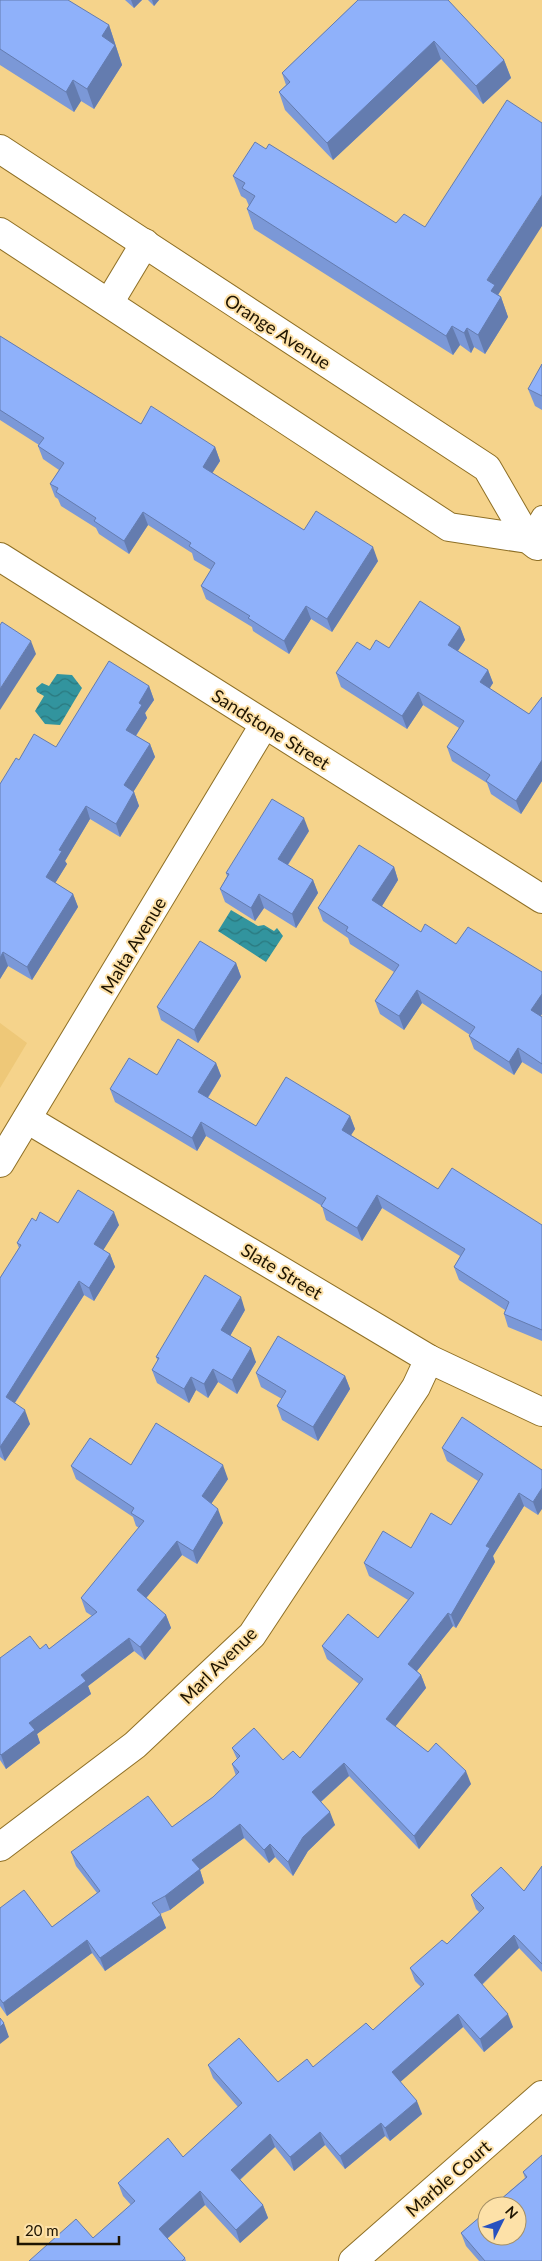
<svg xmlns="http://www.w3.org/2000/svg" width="542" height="2261" font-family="Lato,sans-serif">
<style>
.built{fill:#eec878}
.water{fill:url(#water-waves)}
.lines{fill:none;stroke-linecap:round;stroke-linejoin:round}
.service-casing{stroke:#8e6f25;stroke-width:22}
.minor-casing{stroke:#8e6f25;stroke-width:30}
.primary-casing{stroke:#8e6f25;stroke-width:30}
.service{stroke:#fff;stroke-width:20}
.minor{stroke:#fff;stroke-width:28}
.primary{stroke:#fff;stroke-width:28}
.wall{fill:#7b98d7}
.shaded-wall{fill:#647caf}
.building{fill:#8fb1fa;stroke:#647caf}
.labels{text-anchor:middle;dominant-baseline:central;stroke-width:4;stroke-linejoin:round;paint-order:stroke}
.street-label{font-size:18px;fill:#1e1401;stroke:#fde1a8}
</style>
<defs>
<pattern id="water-waves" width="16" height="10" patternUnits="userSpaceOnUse" patternTransform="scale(1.25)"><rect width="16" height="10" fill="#32949e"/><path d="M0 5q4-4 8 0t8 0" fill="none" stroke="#2a787e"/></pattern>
</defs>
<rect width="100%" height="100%" fill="#f5d38b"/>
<path class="built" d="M0,1023L27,1043L0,1088Z"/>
<g class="water">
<path d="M57,674L72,675L82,688L60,725L45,724L35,711L44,696L37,692L36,688L42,683L49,686Z"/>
<path d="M231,910L258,926L264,925L274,931L277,928L283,936L266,962L218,931Z"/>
</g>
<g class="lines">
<defs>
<path id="service" d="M528,539L542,516"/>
<g id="minor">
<path d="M0,557L542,899"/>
<path d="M27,1119L429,1359L542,1412"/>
<path d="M0,1163L264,725"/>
<path d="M0,1847L135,1745L252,1635L416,1387L429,1359"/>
<path d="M353,2261L542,2095"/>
</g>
<g id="primary">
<path d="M0,149L487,468L528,539"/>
<path d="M0,232L449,527L528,539L537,546"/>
<path d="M109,303L145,243"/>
</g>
</defs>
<use href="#service" class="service-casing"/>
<use href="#minor" class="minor-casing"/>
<use href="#primary" class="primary-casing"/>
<use href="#service" class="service"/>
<use href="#minor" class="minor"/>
<use href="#primary" class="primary"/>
</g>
<g class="wall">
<path d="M0,0L109,25L122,65L94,109L81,101L74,112L0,65Z"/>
<path d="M125,0H142L134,8Z"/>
<path d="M148,0H159L154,6Z"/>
<path d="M358,0L504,60L511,78L483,104L441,59L333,160L285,110L279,92L286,85L282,73Z"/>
<path d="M233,176L498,294L501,297L508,317L485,354L474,347L471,353L460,345L453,355L254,229L247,209L249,206L246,199L241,196Z"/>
<path d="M0,336L141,424L215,447L220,461L212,473L304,530L378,561L332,632L311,619L289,654L253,631L252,627L206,599L201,586L211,570L194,560L192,553L148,525L129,554L99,534L96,528L61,506L58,499L55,497L50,484L59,470L43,459L38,446L39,445L0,420Z"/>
<path d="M542,364V410L535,406L528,389Z"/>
<path d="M460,627L465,640L458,651L488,670L493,683L489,688L529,714L542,697V781L521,814L491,794L487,783L452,761L447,747L459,728L423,705L407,729L341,687L336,673L370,650L389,648Z"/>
<path d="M149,686L154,700L145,713L147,718L136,736L150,744L155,757L133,792H134L139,806L120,837L90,819L65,861L67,864L55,883L73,894L78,907L32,980L8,966L0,979V784L19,760L56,747Z"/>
<path d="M309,831L288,865L313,880L318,893L296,928L264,908L255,921L225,902L220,889L227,876L226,873Z"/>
<path d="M394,867L398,880L382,906L421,932L456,944L542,972V1014L541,1016L542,1017V1074L522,1062L514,1075L474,1049L469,1036L470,1035L422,1003L404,1030L380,1014L375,1001L394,972L350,944L348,938L323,921L318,908Z"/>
<path d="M236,963L241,977L198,1043L161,1020L157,1007Z"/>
<path d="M216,1063L221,1076L208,1098L256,1126L350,1116L355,1129L351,1135L438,1189L542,1225V1341L508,1327L504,1314L505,1310L459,1280L454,1267L460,1256L382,1208L362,1241L326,1220L322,1206L206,1136L197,1151L115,1102L110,1089L157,1075Z"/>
<path d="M36,1221L58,1223L119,1225L103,1250L110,1254L115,1267L94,1301L84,1295L15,1403L30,1424L5,1461L0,1457V1278L19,1248L17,1243Z"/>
<path d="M245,1310L230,1336L256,1362L237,1394L218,1382L208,1398L196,1390L189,1403L157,1383L152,1370L158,1361L156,1357Z"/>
<path d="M256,1373L345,1376L350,1389L318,1441L282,1420L277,1406L282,1399L261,1387Z"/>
<path d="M442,1448L542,1470L538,1515L524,1506L493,1556L495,1562L456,1628L453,1626L417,1671L421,1675L426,1688L395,1726L428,1752L471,1784L419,1849L349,1776L321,1802L335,1825L308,1851L293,1876L275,1857L269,1863L244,1838L200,1870L204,1883L170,1910L160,1914L166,1928L105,1971L92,1953L7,2016L0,2006V1908L52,1927L97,1893L76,1866L71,1852L172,1827L213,1797L236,1776L232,1764L237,1759L232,1748L283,1760L300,1758L359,1684L327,1659L322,1646L378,1638L408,1600L369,1576L364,1563L411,1548L451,1525L478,1481L447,1461Z"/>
<path d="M131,1465L228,1479L211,1504L223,1523L197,1564L182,1555L146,1598L166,1615L171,1628L145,1660L134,1651L88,1686L91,1694L37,1734L40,1743L6,1769L0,1760V1658L40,1649H49L92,1616L86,1612L81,1598L139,1528L136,1526L133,1517L76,1479L71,1466Z"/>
<path d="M542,1866V1972L519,1948L482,1985L513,2027L484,2052L463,2027L400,2081L422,2114L390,2141L385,2136L345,2169L325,2145L294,2171L275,2147L240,2180L263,2205L268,2218L240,2243L205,2205L167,2239L185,2258L186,2261H29L93,2238L131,2205L123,2196L118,2183L183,2157L238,2107L213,2078L208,2065L278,2082L313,2067L373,2030L421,1987L415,1981L410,1968L447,1944L479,1912L476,1909L471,1895L524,1891Z"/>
<path d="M542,2155V2261H479L466,2246L461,2233L525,2178L523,2172Z"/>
</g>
<g class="shaded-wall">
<path d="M131,0H142L134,8Z"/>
<path d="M152,0H159L154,6Z"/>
<path d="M109,25L122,65L94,109L87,89L102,36Z"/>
<path d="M434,41L441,59L333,160L327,143Z"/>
<path d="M504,60L511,78L483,104L476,86Z"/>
<path d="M73,80L81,101L74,112L66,92Z"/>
<path d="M542,195V226L498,295L500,299L501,297L508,317L485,354L478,335L487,280Z"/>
<path d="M452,326L460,345L453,355L446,336Z"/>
<path d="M467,328L474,347L471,353L464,333Z"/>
<path d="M215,447L220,461L208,480L203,467Z"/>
<path d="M143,512L148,525L129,554L124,541Z"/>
<path d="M373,547L378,561L332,632L327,619Z"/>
<path d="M306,606L311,619L289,654L284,641Z"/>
<path d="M460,627L465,640L453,658L448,645Z"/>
<path d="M31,641L36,654L0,710V689Z"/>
<path d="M488,670L493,683L485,696L480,682Z"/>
<path d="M149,686L154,700L145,713L147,718L131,743L126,730L139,703Z"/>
<path d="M418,692L423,705L407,729L402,716Z"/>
<path d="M150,744L155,757L129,799L124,785Z"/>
<path d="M542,760V781L521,814L516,801Z"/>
<path d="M134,792L139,806L120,837L116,824Z"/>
<path d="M86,806L90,819L65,861L67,864L51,890L46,877L59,850Z"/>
<path d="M304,818L309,831L283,872L278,859Z"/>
<path d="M394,867L398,880L377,914L372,900Z"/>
<path d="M313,880L318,893L296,928L292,914Z"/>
<path d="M73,894L78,907L32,980L27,967Z"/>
<path d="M259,894L264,908L255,921L251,908Z"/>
<path d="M3,952L8,966L0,979V958Z"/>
<path d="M236,963L241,977L198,1043L194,1030Z"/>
<path d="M417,990L422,1003L404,1030L399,1016Z"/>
<path d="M542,994V1014L536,1023L531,1010Z"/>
<path d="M518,1048L522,1062L514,1075L509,1062Z"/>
<path d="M216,1063L221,1076L203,1105L198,1092Z"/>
<path d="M350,1116L355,1129L346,1143L342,1130Z"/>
<path d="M201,1122L206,1136L197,1151L192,1138Z"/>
<path d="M377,1195L382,1208L362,1241L357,1228Z"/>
<path d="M114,1212L119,1225L99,1257L94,1244Z"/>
<path d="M110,1254L115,1267L94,1301L89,1288Z"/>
<path d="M79,1281L84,1295L10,1410L6,1397Z"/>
<path d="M241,1297L245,1310L226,1343L221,1330Z"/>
<path d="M251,1348L256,1362L237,1394L232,1380Z"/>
<path d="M213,1369L218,1382L208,1398L204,1384Z"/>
<path d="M345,1376L350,1389L318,1441L313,1427Z"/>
<path d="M191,1377L196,1390L189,1403L184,1389Z"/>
<path d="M25,1410L30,1424L5,1461L0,1447Z"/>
<path d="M223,1465L228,1479L207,1510L202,1496Z"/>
<path d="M542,1488V1509L538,1515L533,1502Z"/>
<path d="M519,1493L524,1506L493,1556L495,1562L456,1628L451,1615L486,1546Z"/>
<path d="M218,1509L223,1523L197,1564L193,1551Z"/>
<path d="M177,1541L182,1555L142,1603L137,1590Z"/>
<path d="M448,1613L453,1626L412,1677L408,1664Z"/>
<path d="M166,1615L171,1628L145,1660L140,1647Z"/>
<path d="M129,1638L134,1651L88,1686L91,1694L37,1734L40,1743L6,1769L1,1755L29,1723L81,1675Z"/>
<path d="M421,1675L426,1688L391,1732L386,1719Z"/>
<path d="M344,1763L349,1776L317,1805L312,1792Z"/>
<path d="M466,1771L471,1784L419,1849L414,1836Z"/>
<path d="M330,1812L335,1825L308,1851L293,1876L288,1862L303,1837Z"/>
<path d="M240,1824L244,1838L200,1870L204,1883L170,1910L165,1896L192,1860Z"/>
<path d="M270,1844L275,1857L269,1863L264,1850Z"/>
<path d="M161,1915L166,1928L105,1971L100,1958Z"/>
<path d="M514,1935L519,1948L478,1988L474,1975Z"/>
<path d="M87,1940L92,1953L7,2016L3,2003Z"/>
<path d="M458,2014L463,2027L397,2085L392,2072Z"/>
<path d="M508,2014L513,2027L484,2052L480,2039Z"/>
<path d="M4,2023L9,2037L0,2044V2027Z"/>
<path d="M417,2101L422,2114L390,2141L385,2128Z"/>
<path d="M381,2123L385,2136L345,2169L340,2156Z"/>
<path d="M320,2132L325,2145L294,2171L290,2157Z"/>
<path d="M270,2134L275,2147L236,2183L231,2170Z"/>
<path d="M200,2191L205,2205L163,2242L159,2229Z"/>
<path d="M263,2205L268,2218L240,2243L236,2230Z"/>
</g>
<g class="building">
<path d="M0,0H68L109,25L102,36L115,45L87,89L73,80L66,92L0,49Z"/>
<path d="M358,0H448L504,60L476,86L434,41L327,143L279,92L290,82L282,73Z"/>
<path d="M507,100L542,123V195L487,280L495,285L491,291L501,297L478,335L467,328L464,333L452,326L446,336L247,209L255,196L242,188L245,183L233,176L255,142L266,149L269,144L396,223L404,214L425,227Z"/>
<path d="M0,336L141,424L151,406L215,447L203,467L206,469L304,530L316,511L373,547L327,619L306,606L284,641L248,618L250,616L201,586L215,563L189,546L191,543L143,512L124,541L94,521L96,518L56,492L58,488L50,484L64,463L38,446L44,438L0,410Z"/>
<path d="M542,364V396L528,389Z"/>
<path d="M420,601L460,627L448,645L488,670L480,682L529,714L542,697V760L516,801L486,781L490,775L447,747L464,721L418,692L402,716L336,673L357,642L370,650L376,640L389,648Z"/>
<path d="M2,622L31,641L0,689V625Z"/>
<path d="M109,661L149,686L139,703L142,705L126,730L150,744L124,785L134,792L116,824L86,806L59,850L62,851L46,877L73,894L27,967L3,952L0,958V784L16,758L19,760L34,734L56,747Z"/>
<path d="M272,799L304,818L278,859L313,880L292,914L259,894L251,908L220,889L229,874L226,873Z"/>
<path d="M359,845L394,867L372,900L421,932L425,924L456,944L468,927L542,972V994L531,1010L542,1017V1064L518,1048L509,1062L469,1036L475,1027L417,990L399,1016L375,1001L399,965L346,931L348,927L318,908Z"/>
<path d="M200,941L236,963L194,1030L157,1007Z"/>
<path d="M178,1039L216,1063L198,1092L256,1126L286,1077L350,1116L342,1130L438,1189L452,1168L542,1225V1330L504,1314L509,1302L454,1267L465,1249L377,1195L357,1228L321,1206L326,1198L201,1122L192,1138L110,1089L129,1058L157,1075Z"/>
<path d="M78,1190L114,1212L94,1244L110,1254L89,1288L79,1281L6,1397L25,1410L0,1447V1278L21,1245L17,1243L32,1218L36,1221L40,1212L58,1223Z"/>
<path d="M205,1275L241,1297L221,1330L251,1348L232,1380L213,1369L204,1384L191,1377L184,1389L152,1370L159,1358L156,1357Z"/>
<path d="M278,1336L345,1376L313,1427L277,1406L286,1391L256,1373Z"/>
<path d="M462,1417L542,1470V1488L533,1502L519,1493L486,1546L490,1548L451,1615L448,1613L408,1664L421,1675L386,1719L428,1752L436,1743L466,1771L414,1836L344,1763L312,1792L330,1812L303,1837L288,1862L270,1844L264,1850L240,1824L192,1860L200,1869L165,1896L152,1903L161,1915L100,1958L87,1940L3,2003L0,1999V1908L24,1890L52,1927L100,1891L71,1852L148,1796L172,1827L213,1797L239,1772L232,1764L240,1756L232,1748L254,1728L283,1760L293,1751L300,1758L363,1679L322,1646L348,1614L378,1638L414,1593L364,1563L383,1531L411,1548L431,1513L451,1525L483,1474L442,1448Z"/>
<path d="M156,1423L223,1465L202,1496L218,1509L193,1551L177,1541L137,1590L166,1615L140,1647L129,1638L81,1675L86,1681L29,1723L35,1730L1,1755L0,1754V1658L30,1636L40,1649L46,1644L49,1649L97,1612L81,1598L144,1521L131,1513L134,1508L71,1466L90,1438L131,1465Z"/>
<path d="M542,1866V1964L514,1935L474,1975L508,2014L480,2039L458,2014L392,2072L417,2101L385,2128L381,2123L340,2156L320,2132L290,2157L270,2134L231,2170L263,2205L236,2230L200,2191L159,2229L185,2258L182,2261H29L76,2219L93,2238L135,2201L118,2183L168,2138L183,2157L242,2103L208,2065L239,2038L278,2082L307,2059L313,2067L366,2023L373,2030L424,1984L410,1968L442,1940L447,1944L484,1908L471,1895L501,1867L524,1891Z"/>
<path d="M0,2018L4,2023L0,2027Z"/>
<path d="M542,2155V2261H485L461,2233L487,2211V2236H517V2206H493L527,2177L523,2172Z"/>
</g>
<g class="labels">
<g class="street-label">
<text transform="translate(278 331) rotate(33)">Orange Avenue</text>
<text transform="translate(271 729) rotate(32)">Sandstone Street</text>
<text transform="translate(133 945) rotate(-59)">Malta Avenue</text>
<text transform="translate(282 1271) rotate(31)">Slate Street</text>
<text transform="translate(218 1665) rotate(-45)">Marl Avenue</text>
<text transform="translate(448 2178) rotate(-41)">Marble Court</text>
</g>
</g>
<g transform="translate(502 2221) rotate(48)"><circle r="24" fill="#fde1a8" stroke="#a48f65"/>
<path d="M0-4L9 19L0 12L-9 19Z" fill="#2751bf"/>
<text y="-8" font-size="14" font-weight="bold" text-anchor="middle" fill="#1e1401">N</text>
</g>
<path d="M18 2236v8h101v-8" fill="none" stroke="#1e1401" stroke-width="2.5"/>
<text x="25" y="2236" font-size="15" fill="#1e1401" stroke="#fde1a8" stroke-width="4" paint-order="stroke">20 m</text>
</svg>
